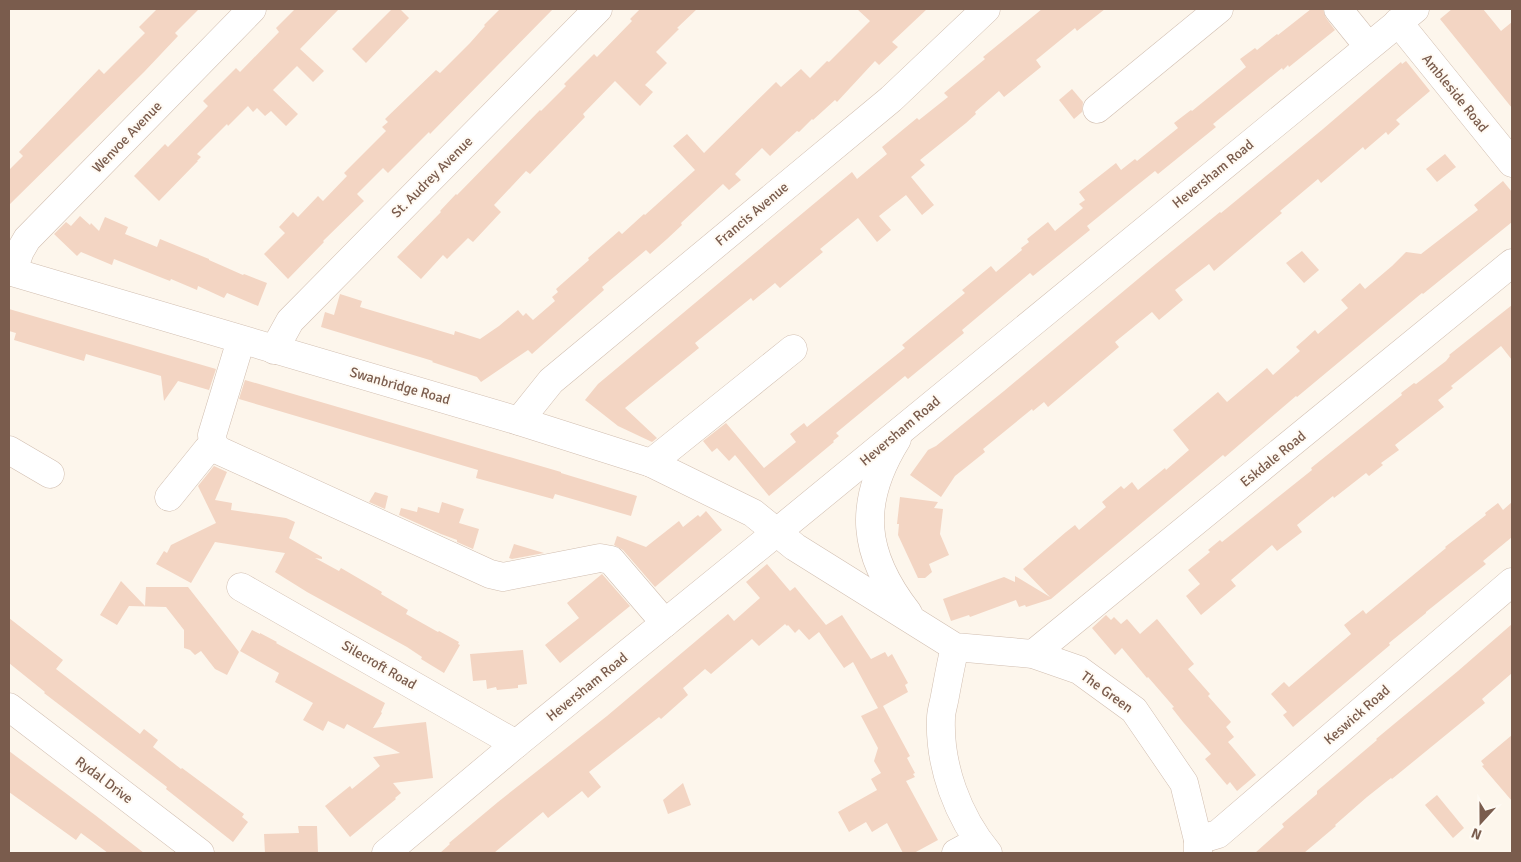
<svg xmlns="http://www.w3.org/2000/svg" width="1521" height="862" font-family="Signika,sans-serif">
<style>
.building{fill:#f3d5c3}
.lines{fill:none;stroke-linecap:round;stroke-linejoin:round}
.minor-casing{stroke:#d1beb0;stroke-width:29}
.minor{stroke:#fff;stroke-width:28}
.labels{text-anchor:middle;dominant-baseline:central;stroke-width:4;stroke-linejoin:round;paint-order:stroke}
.street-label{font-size:14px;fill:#7a5c4d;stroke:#fffaf3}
</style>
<rect width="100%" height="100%" fill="#fdf6ec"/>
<g class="building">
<path d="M157,9H199L175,33L178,36L144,72L9,205V170L23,156L19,152L99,69L104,74L145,33L139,27Z"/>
<path d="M295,9H339L300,49L324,71L313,82L297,66L273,90L298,114L286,126L271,111L265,116L257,108L253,112L248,106L228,126L227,124L197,154L201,157L197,161H198L159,201L134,176L165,144L168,147L208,106L203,101L236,68L240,72L279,32L276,28Z"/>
<path d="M392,9H400L409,18L366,63L352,49Z"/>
<path d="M500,9H553L430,134L429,132L388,173L383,168L357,194L364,201L323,241L324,242L288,279L264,254L285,233L279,227L293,212L298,217L318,196L323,201L347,176L344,173L386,131L382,127L388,122L385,119L436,70L440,73L470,43L485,26L484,25Z"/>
<path d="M640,9H697L677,28L679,29L656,52L667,63L645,85L653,92L640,106L615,81L583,114L585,117L530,174L526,171L494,205L501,212L473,242L468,238L447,259L443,255L421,279L397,257L441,212L440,211L456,194L457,195L540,110L541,111L566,86L564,84L594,54L597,57L632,21L630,19Z"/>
<path d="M857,9H927L892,42L898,47L879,65L875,61L837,102L835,100L813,120L812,119L799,132L797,131L770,156L762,148L735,174L741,180L729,190L723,184L681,223L682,225L667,239L650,254L646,250L602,287L604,290L532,354L528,350L481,382L477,377L432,362L433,361L321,327L325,312L334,315L340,294L362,301L360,307L454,335L455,331L480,339L499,326L518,310L523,316L526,313L533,320L555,301L552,297L558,292L556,289L589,260L588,258L619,231L622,234L644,214L645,215L695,170L673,146L687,134L704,153L776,82L781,87L801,69L810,78L827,61L829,62L870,21Z"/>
<path d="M1042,9H1105L1077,31L1075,28L1036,60L1041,67L1004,97L999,91L975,112L976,114L966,123L920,160L925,165L911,177L934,205L922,215L906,195L879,216L891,230L877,242L858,218L820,249L823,252L780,288L775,283L753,301L751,298L695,343L699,348L625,408L657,438L652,442L618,426L585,400L598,384L852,172L857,179L887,154L882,147L917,118L919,120L948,97L944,93L985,59L983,57Z"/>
<path d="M1311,9H1323L1326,18L1335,30L1289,67L1288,65L1283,70L1282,68L1261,85L1213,124L1216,127L1158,174L1155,171L1135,187L1087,226L1090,230L1033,276L1030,273L962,330L964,333L908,379L905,376L836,433L839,436L833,441L834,442L769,496L735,455L729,461L717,448L712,452L703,441L726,423L764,468L796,442L790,434L804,423L807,427L905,348L902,345L965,293L962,290L991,266L996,272L1022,250L1021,248L1029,242L1027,239L1048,222L1055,231L1083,208L1079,204L1085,200L1079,192L1116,163L1121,170L1135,159L1137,161L1178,128L1174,123L1191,110L1192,111L1246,67L1240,59L1255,48L1257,50L1277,34L1278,35Z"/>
<path d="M1452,9H1483L1501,31L1512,22V108L1440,19Z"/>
<path d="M1406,61L1430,91L1396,120L1400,124L1388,135L1386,132L1365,150L1363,147L1321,183L1318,179L1280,211L1282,213L1214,271L1209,264L1175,290L1183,300L1159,320L1152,312L1115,342L1119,347L1048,407L1044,402L1033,411L1032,409L983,449L985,452L955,476L941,497L910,475L928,450L936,446L1004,391L1156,264L1220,212L1221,213L1323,129L1401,62L1402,64Z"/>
<path d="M1072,89L1083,102L1082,112L1074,119L1059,100Z"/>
<path d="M1445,154L1456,167L1437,182L1426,169Z"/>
<path d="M1503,181L1512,192V222L1423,294L1422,293L1297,397L1296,396L1225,457L1223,455L1051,599L1026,607L1025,605L1019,607L1016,600L970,617L969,615L951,621L943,599L1004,577L1015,582V576L1050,597L1023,569L1066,532L1075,525L1079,530L1106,507L1102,502L1121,486L1124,489L1132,482L1138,490L1165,468L1166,470L1189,450L1173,430L1218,392L1227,402L1267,368L1273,375L1300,351L1296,347L1304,340L1315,330L1318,334L1348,308L1341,300L1360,283L1365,289L1392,266L1406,252L1421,254L1478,210L1474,205Z"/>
<path d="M80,216L90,225L91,223L99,231L105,217L128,227L125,234L157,247L160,239L209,259V260L243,275L244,274L267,283L258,306L227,293L224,298L198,286L197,290L171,279L170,281L114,259L112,265L81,252L77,256L54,234L66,222L71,226Z"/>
<path d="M1302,251L1319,270L1304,283L1286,263Z"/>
<path d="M1512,305V360L1501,346L1451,386L1453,388L1438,400L1444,407L1395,445L1399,450L1381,463L1383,465L1369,476L1366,473L1334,498L1333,496L1297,525L1302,532L1277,551L1272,545L1231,580L1236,586L1201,615L1186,596L1200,584L1188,570L1210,552L1208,550L1220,540L1222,542L1312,470L1311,468L1402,395L1401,393L1414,383L1416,384L1446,361L1450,356L1449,355Z"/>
<path d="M9,309L216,369L209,390L178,381L164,401L161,376L86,354L84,361L14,340L16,333L9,331Z"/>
<path d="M245,380L561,472V473L637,496L631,516L555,494L553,499L476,478L478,470L239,399Z"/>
<path d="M214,466L227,472L215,500L232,503L231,510L286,518L295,522L289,538L322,557V559L315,558L339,571L341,568L382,592L381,594L408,610L406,614L438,632L439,631L459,642L458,644L460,645L444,673L421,659L422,657L407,647L307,592L275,572L285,553L215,542L191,583L156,564L164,551L167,553L171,545L216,523L198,486Z"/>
<path d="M375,492L388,496L385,509L369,502Z"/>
<path d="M900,497L938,502L934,508L943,509L940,534L949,555L929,564L932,572L925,578H918L898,535L899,524H897Z"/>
<path d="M442,502L464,509L459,523L479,529L473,549L457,542V540L441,534L399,515L401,508L417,512L418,507L439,513Z"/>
<path d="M1512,502V537L1483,561L1486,564L1426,612V613L1389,643L1390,645L1293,727L1283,715L1287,712L1271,694L1284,682L1289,687L1351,634L1344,625L1363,610L1366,614L1446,548L1445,547L1486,515L1485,513L1498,503L1503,510Z"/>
<path d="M706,511L722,530L655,587L623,550L614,545L617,536L646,547L679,521L683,527L698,515L700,517Z"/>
<path d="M514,544L544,553L512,559L509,558Z"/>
<path d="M767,564L790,591L795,587L826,625L842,615L871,659L885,652L888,657L892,654L908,683L905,685L908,692L883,706L910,756L907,758L915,773L913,774L915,777L906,781L938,840L914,853H903L887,823L872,832L866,822L849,832L838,812L877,790L871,779L881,773L874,761L878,748L861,716L878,708L853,662L844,668L819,632L809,640L799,629L795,633L788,625L787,626L785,624L759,646L752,639L711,674L705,669L683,688L688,695L661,719L659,717L589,772L601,787L588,798L582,791L548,818L543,812L494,853H440L450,844L449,843L498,802L607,716L728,614L734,621L760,598L746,582Z"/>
<path d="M602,574L630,606L560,663L545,645L579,618L567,603Z"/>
<path d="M121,581L145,606L146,587H188L239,652L227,675L215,669L201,651L195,655L190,650L184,648V630L166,607L129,606L117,625L100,615Z"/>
<path d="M1106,615L1111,620L1114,617L1121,624L1127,619L1140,634L1157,619L1194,664L1188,669L1210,694L1208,696L1231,722L1226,727L1234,737L1228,742L1256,775L1237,791L1230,782L1227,785L1205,759L1211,754L1183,722L1172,708L1174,707L1148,677L1147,678L1122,648L1115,655L1092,628Z"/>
<path d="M9,618L63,660L56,669L140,734L144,729L158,740L153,747L181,769L182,768L244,814L242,817L248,822L233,842L166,789L167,787L44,693L45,692L9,663Z"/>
<path d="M1512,624V673L1482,699L1485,703L1392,779L1391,778L1367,797L1335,825L1336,826L1304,853H1255L1284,827L1282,824L1317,794V791L1377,740L1376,739L1458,671Z"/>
<path d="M252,630L260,634V633L277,642L276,643L385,703L381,712L382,713L373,728L426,722L433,778L393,783L401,793L395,798L396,799L350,837L325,806L350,786L352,789L380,766L373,757L400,753L347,724L344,729L328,721L323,731L303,720L313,703L275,682L279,673L240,651Z"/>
<path d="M523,650L527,684L518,685V688L497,690L496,687L487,689L486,680L473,681L470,654Z"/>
<path d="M1512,735V801L1482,766L1484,765L1481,761Z"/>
<path d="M9,751L95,815L144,853H108L81,833L76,840L9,792Z"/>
<path d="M683,783L691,805L668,814L663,800Z"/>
<path d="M1437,795L1464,828L1453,838L1425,805Z"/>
<path d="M298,826H317L318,853H265L264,834L299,833Z"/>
</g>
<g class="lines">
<defs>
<g id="minor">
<path d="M1338,9L1368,46"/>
<path d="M1398,22L1512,163"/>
<path d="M1097,109L1219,9"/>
<path d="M9,271L519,421L651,463L753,513L795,547L955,647L1033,654L1079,670L1134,710L1184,783L1198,840V853"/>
<path d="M12,272L20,251L27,239L252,9"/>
<path d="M241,340L212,435L213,445L220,451L490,574L503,577L600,558L611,560L665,623"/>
<path d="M274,350L290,321L598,9"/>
<path d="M519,421L551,381L891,99L986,9"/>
<path d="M897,439C857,503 862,554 908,613"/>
<path d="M9,450L50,474"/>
<path d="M651,463L793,349"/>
<path d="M169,497L207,450L213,445"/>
<path d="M241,587L516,744"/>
<path d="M955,647C951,663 948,680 945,696C944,703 941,711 941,718C939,766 958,817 988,853"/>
<path d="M1033,654L1512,263"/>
<path d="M9,707L200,853"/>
<path d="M1198,840L1218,834L1512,582"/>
<path d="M386,853L516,744L777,532L1415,9"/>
<path d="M956,853L978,841"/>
</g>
</defs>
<use href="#minor" class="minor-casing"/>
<use href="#minor" class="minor"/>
</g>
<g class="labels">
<g class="street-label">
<text transform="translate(1455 93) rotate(51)">Ambleside Road</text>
<text transform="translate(127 137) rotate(-46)">Wenvoe Avenue</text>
<text transform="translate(1213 174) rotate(-39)">Heversham Road</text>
<text transform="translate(432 177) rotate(-45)">St. Audrey Avenue</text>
<text transform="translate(752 214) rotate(-40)">Francis Avenue</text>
<text transform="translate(400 386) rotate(16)">Swanbridge Road</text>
<text transform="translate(900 431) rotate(-40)">Heversham Road</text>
<text transform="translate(1273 459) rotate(-39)">Eskdale Road</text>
<text transform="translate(379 665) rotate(30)">Silecroft Road</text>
<text transform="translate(587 687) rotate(-39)">Heversham Road</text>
<text transform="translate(1107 692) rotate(36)">The Green</text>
<text transform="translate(1357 715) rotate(-41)">Keswick Road</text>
<text transform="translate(104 780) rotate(37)">Rydal Drive</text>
</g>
</g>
<rect width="1521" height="862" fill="none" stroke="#7a5c4d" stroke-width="20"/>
<g transform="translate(1481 822) rotate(201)" stroke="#fffaf3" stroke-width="4" paint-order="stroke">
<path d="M0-4L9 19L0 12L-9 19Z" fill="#7a5c4d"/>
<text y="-8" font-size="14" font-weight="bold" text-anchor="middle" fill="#7a5c4d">N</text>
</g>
</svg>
